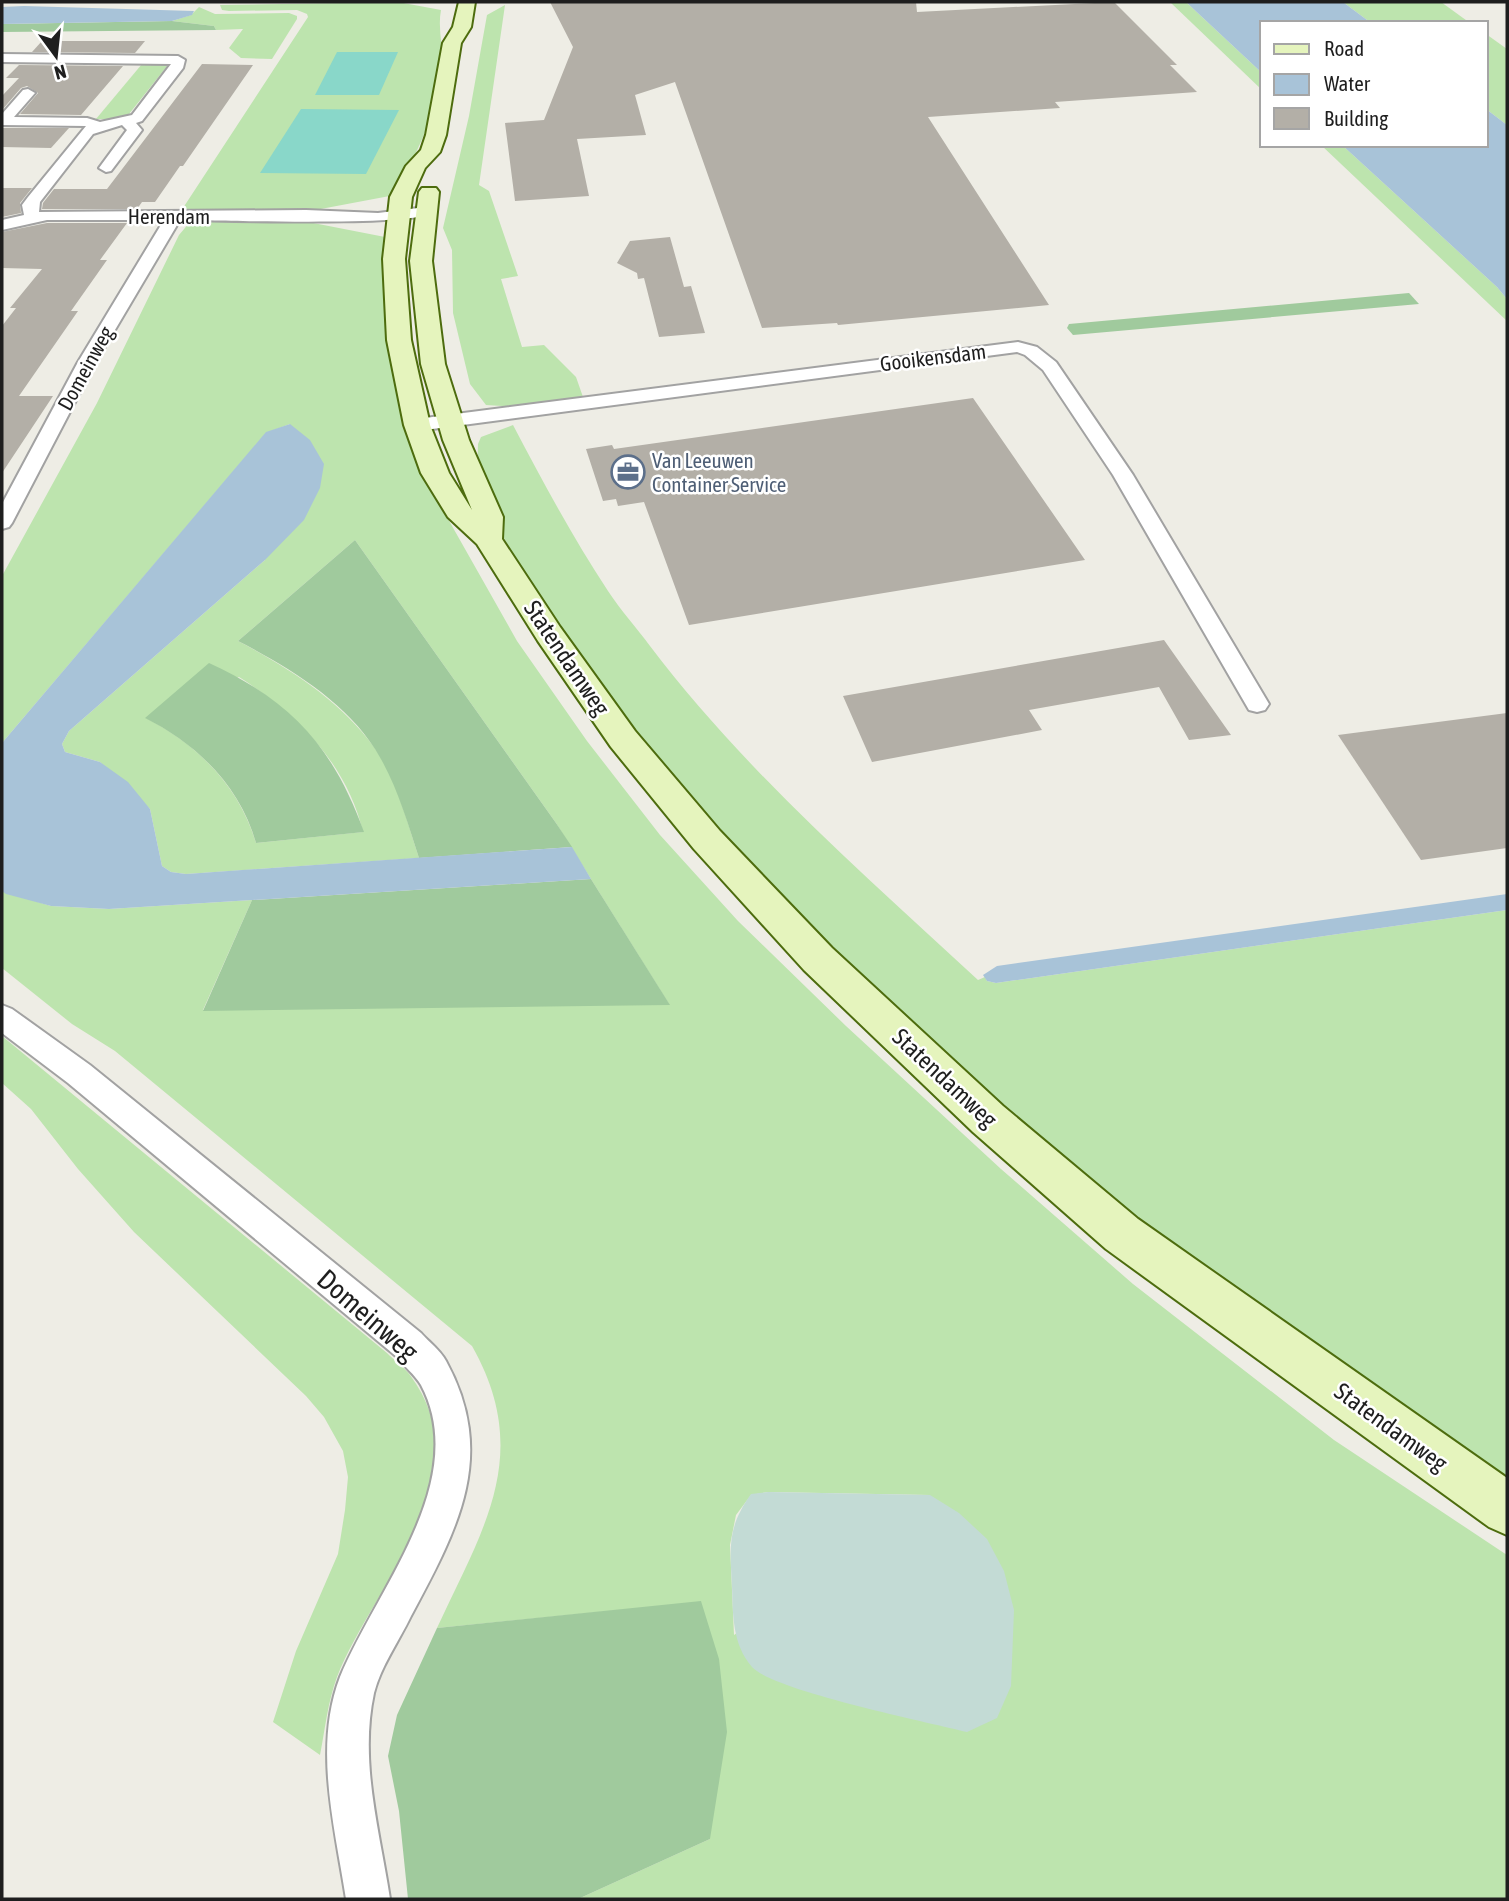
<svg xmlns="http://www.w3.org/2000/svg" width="1509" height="1901" font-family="'Asap Condensed',sans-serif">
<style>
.grass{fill:#bde4ae;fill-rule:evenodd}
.forest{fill:#a0ca9d}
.wetland{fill:#c3dbd5}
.pitch{fill:#89d7c9}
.water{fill:#a8c3d8}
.building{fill:#b3afa7}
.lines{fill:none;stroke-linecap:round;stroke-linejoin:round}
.minor-casing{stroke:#a2a2a2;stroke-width:4}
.secondary-casing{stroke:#4d6c0e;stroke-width:4}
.minor{fill:#fff;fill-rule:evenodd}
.secondary{fill:#e5f4bd;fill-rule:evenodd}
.labels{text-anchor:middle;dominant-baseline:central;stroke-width:5;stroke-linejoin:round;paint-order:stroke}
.far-street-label{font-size:21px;fill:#1e1e1e;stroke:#fff}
.far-service-label{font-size:21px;fill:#4e5e75;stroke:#fff;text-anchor:start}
.street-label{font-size:24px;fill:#1e1e1e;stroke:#fff}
.near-street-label{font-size:28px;fill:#1e1e1e;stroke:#fff}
</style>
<rect width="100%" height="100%" fill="#eeede5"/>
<g class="grass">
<path d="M398,2L441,10C437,31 445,53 442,75C435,117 414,158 395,195L310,211H195L183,208L308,17L307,14L297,10L229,11L222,10L220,5Z"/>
<path d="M1170,2H1186L1262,73V90Z"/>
<path d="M1343,2H1441L1470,23H1371Z"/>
<path d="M505,5L479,185L489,191L518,276L501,279L522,347L544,345L576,377L583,397L517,407L486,405L470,384L453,313L452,250L443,228L469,116L487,15Z"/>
<path d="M199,7L215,14L289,13L297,16V19L272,59L241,58L229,48L243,29L216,30L214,26L172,21L191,15Z"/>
<path d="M1486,34L1507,49V125L1486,109Z"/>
<path d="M142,64L168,65L129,114L113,119H96Z"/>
<path d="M1321,145H1342L1497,287L1507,299V321Z"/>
<path d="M211,219L303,221L385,237L383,287L392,369L402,418L426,480L517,641L587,741L660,835L738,921L846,1026L1001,1169L1133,1284L1334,1440L1507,1555V1899H578L710,1839L701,1602L437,1628C484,1527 533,1454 472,1346L115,1051L72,1024L2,968V891L51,906L109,909L252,900L203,1010L669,1004L556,823L355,540L238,641C289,668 340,700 374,747C397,779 407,822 419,858L186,874L171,872L162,866L150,809L100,762L65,752L62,744L69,731L265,560L290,424L266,433L2,743V576L97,403L179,235L190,222ZM239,677C297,714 347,764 363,832L256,843C239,786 198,745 146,718ZM768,1492L930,1495L734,1635L730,1545L736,1515L751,1495Z"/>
<path d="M513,425C543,482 573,538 608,591C621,611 637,628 650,646C745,771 863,874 978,980L985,977L987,981L996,983L1507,910V1484L1154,1231L1002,1108L772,896L621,718L513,557L477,481L478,444L481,437Z"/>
<path d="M2,1036L387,1353C394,1360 404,1367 410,1375C486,1478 374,1583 337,1677C328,1701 325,1729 320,1755L273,1722L296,1651L338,1554L345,1510L348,1477L343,1451L324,1417L306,1396L134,1232L78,1169L31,1109L2,1083Z"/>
</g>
<g class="forest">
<path d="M172,21L214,26L216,30L2,32V24Z"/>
<path d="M1409,293L1419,304L1073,335L1067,328L1069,324Z"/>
<path d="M355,540L556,823L572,847L419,858C407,821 396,782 375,749C345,701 287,666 238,641Z"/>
<path d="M209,663C292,701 333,747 364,832L256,843C240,786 197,744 145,718Z"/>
<path d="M591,879L670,1005L203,1011L252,900Z"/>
<path d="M701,1601L719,1659L727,1732L710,1839L578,1899H408L399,1811L388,1756L397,1715L437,1628Z"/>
</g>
<path class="wetland" d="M768,1492L930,1495L959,1513L987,1539L1004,1571L1014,1610L1011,1686L997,1718L967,1732C928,1722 774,1691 752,1667C732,1644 733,1614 732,1586C730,1546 727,1528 751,1494Z"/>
<g class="pitch">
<path d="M337,52H398L379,95H315Z"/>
<path d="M301,109L399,110L366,174L260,173Z"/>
</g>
<g class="water">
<path d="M1186,2H1343L1371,23H1262V73Z"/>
<path d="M24,6L194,11L192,15L172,21L2,24V7Z"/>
<path d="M1486,109L1507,125V299L1497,287L1342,145H1486Z"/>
<path d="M290,424L310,440L324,464L320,488L304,520L265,560L69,731L62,744L65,752L100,762L128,782L150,809L162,866L171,872L186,874L572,847L591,879L109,909L51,906L6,894L2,891V743L266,432Z"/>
<path d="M1507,894V910L996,983L987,981L983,975L997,966Z"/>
</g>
<g class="building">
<path d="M550,2H916L917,12L1114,2L1177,65H1170L1197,92L1055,102L1060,108L928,117L1049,305L838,325L837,323L762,328L675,82L635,95L646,135L577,139L589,196L515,201L505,123L544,120L573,47Z"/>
<path d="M42,41H145L135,53L32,52Z"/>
<path d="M202,64L253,65L183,166H180L155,202H142L137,209H42L43,203L54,189H107Z"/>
<path d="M19,65L123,66L81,115L20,114L38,93L27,86L21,88L2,110V96L19,78H6Z"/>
<path d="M2,128H69L51,148L2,147Z"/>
<path d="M2,188H32L20,203L21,213L2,217Z"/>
<path d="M47,223H127L100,260H107L71,311H78L19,396H53L2,473V326L16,308H10L42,269L2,268V232Z"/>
<path d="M670,237L684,287L691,286L705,333L659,337L644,278L638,279L637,273L617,263L630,241Z"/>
<path d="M973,398L1085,560L689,625L644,502L618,506L616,499L603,501L586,449L612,445L614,449Z"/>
<path d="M1164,640L1231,735L1189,740L1159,687L1029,710L1042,730L872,762L843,696Z"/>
<path d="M1507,713V848L1421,860L1338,735Z"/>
</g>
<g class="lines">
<defs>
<g id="minor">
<path d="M2,54L178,56L185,60L183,68L142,121L136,123L142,130L111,171L106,172L99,168L127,130L122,125L93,134L40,202L39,212L306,210L378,213L426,207L434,212C418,227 216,220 180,220L96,362L12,523L9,527L2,529V504L78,362L164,220H47L2,230V220L24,215L22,205L28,197L86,126L2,125V114L23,90L28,89L35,93L14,117L87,118L100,122L132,115L171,64L2,62Z"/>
<path d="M1018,342L1037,347L1056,362L1133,475L1269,704L1265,710L1257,712L1249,710L1113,475L1043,370L1025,355L1017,352L417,431L407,425L417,419Z"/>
<path d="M2,1005L12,1009L90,1065L421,1333C429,1342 440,1350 446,1361C498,1456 457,1530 411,1616C399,1641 381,1666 374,1693C359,1762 380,1832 390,1899H346C335,1828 313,1747 340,1677C375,1591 472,1481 421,1385C415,1375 404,1366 397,1357L68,1083L2,1033Z"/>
</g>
<path id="secondary" d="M459,2H475L471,27L461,43L446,135L440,152L425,168L412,197L405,259L411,340L430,425L449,473L472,510L443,440L421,364L410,261L419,192L422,188H436L439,192L432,261L445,364L469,440L503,517L502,539L560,627L635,731L720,831L832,948L1003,1106L1138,1219L1507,1478V1535L1489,1527L1106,1249L973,1132L804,970L694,849L611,747L538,641L477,544L448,517L421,473L404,425L387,340L383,259L390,197L406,166L421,150L426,135L443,43L453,27Z"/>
</defs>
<use href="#minor" class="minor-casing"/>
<use href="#secondary" class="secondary-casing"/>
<use href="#minor" class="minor"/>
<use href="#secondary" class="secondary"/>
</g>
<defs>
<symbol id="office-ring" viewBox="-11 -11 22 22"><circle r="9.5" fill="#fff" stroke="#5c6f8a" stroke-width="1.5"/><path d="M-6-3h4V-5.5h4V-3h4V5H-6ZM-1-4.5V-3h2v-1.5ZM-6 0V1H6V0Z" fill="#5c6f8a"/></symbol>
</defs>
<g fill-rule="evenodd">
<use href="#office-ring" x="609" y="453" width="38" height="38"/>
</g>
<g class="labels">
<g class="far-street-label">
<text x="169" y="216">Herendam</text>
<text transform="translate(933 357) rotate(-7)">Gooikensdam</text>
<text transform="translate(85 368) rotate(-61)">Domeinweg</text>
</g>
<g class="far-service-label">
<text x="652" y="460">Van Leeuwen<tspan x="652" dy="24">Container Service</tspan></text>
</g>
<g class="street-label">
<text transform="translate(567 658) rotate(56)">Statendamweg</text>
<text transform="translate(945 1078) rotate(43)">Statendamweg</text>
<text transform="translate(1391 1427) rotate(36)">Statendamweg</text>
</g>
<g class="near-street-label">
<text transform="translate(368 1315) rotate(41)">Domeinweg</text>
</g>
</g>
<rect width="1509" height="1901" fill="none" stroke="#1e1e1e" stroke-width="7"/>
<rect x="1260" y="21" width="228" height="126" fill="#ffffff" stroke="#a5a5a5" stroke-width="2"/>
<rect x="1274" y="44" width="35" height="10" fill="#e5f4bd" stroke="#a5a5a5" stroke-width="2"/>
<text x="1324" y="56" font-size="21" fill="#1e1e1e">Road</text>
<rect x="1274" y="74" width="35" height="21" fill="#a8c3d8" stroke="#a5a5a5" stroke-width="2"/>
<text x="1324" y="91" font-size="21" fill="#1e1e1e">Water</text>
<rect x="1274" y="108" width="35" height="21" fill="#b3afa7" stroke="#a5a5a5" stroke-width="2"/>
<text x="1324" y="126" font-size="21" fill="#1e1e1e">Building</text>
<g transform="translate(56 56) rotate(165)" stroke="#ffffff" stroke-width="5" paint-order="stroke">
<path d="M0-5L12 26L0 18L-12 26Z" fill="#1e1e1e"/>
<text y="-10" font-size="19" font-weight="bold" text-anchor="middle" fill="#1e1e1e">N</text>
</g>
</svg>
